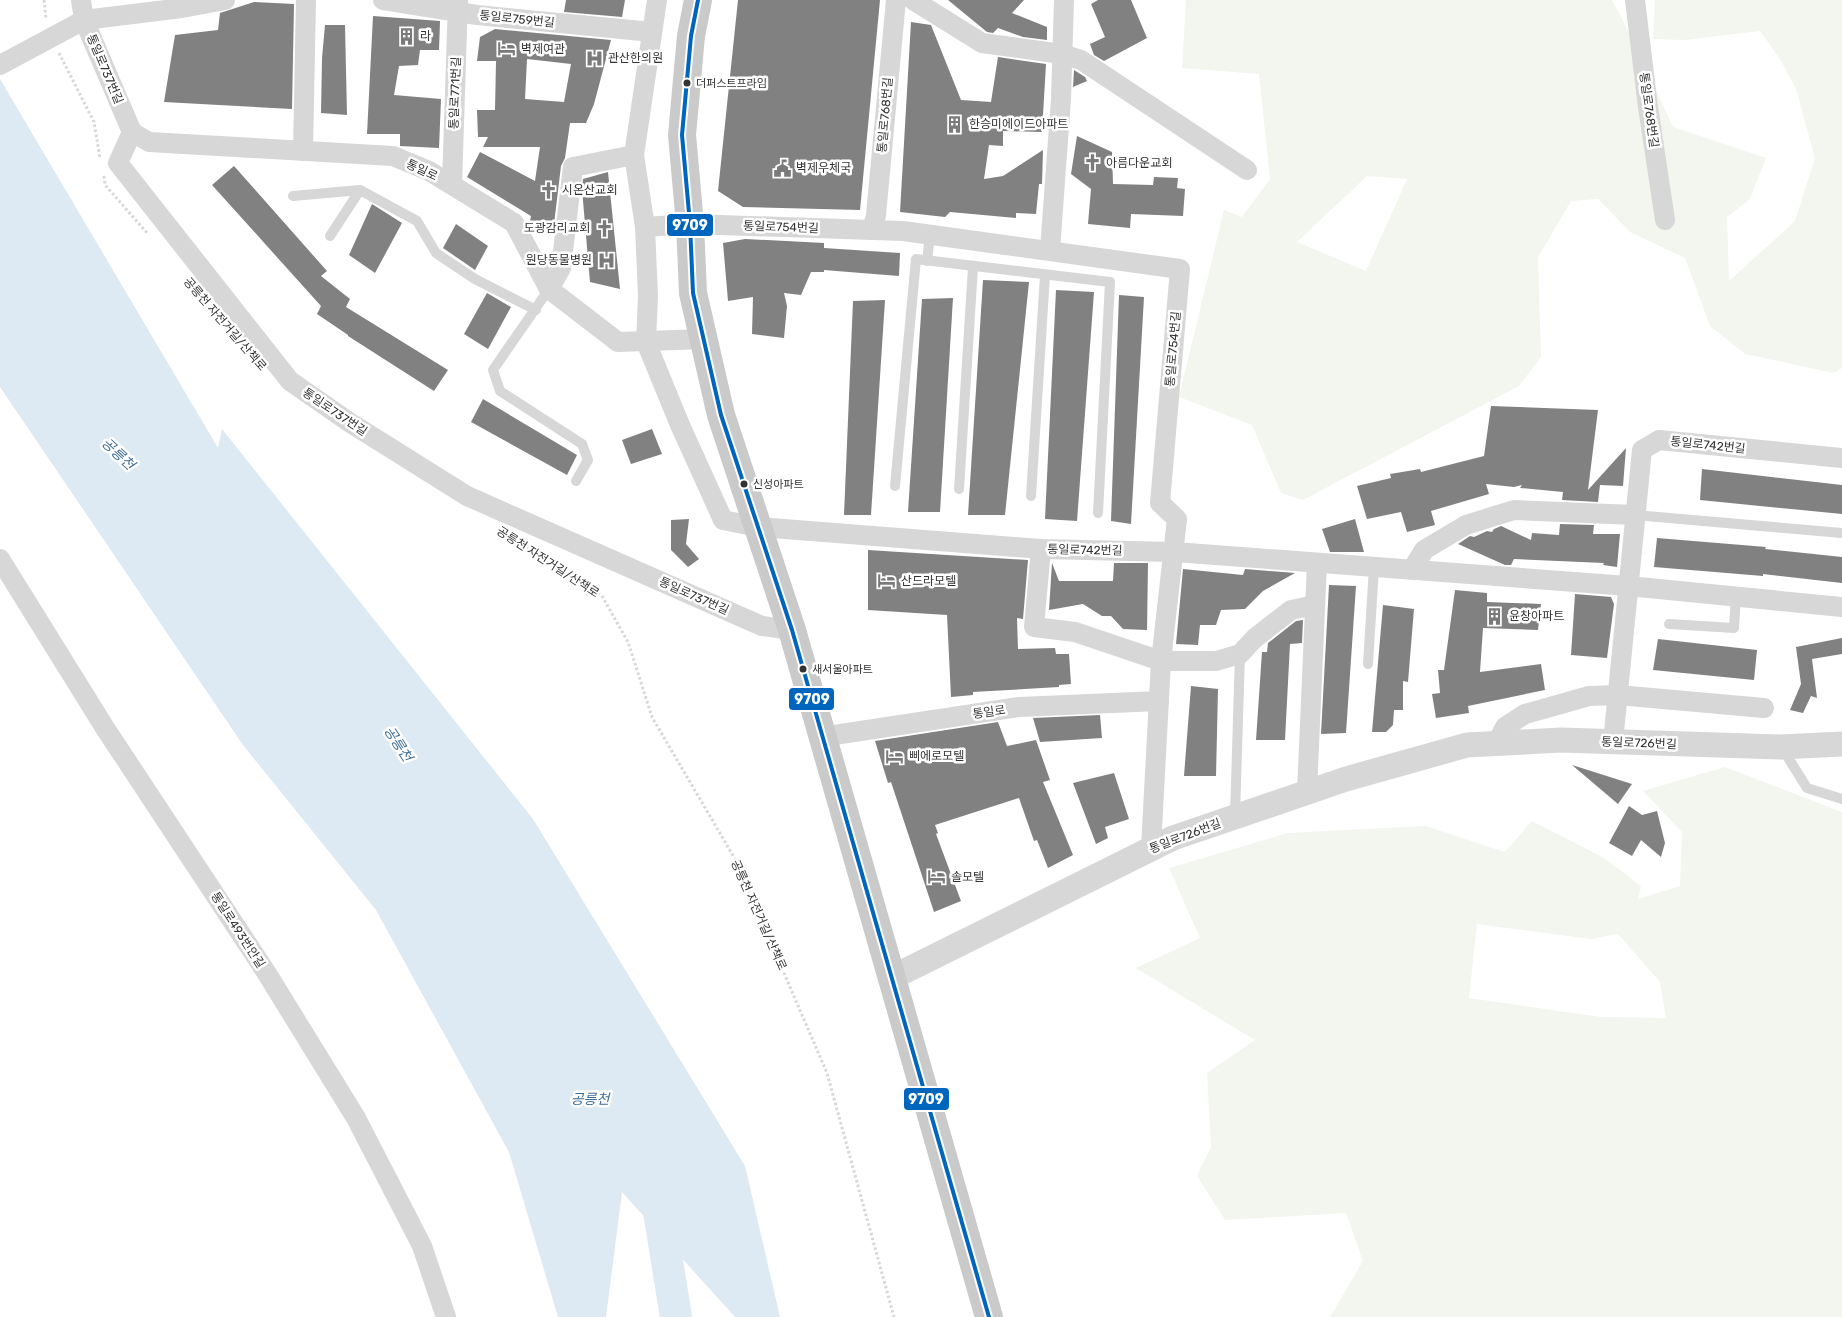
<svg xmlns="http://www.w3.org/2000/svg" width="1842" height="1317" font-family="Rubik,'Noto Sans KR',sans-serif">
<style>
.green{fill:#f2f6ee;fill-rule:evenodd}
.water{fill:#dde9f3}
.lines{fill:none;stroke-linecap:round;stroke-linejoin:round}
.river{stroke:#dde9f3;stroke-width:32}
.building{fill:#818181;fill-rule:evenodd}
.path{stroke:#d7d7d7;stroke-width:3;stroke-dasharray:2.5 2.5;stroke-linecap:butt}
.service{stroke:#d7d7d7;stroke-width:10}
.minor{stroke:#d7d7d7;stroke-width:20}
.tertiary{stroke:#d7d7d7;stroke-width:25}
.primary{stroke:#cacaca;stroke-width:28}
.bus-1-casing{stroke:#fff;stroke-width:8}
.bus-1{stroke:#0065bd;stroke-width:4}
.bus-dot{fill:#333;stroke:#fff;stroke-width:2}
.labels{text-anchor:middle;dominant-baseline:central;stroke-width:5;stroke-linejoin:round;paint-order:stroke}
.bus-label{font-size:11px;fill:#333;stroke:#fff;text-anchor:start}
.street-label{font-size:12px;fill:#333;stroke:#fff}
.poi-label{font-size:12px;fill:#333;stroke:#fff;text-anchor:start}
.water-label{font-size:14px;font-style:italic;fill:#3e6d97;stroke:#fff}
.line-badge{stroke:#fff;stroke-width:2}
.badge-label{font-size:14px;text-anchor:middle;font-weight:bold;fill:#fff}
</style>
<rect width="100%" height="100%" fill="#fff"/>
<g class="green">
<path d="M1186,0H1612L1633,40L1673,127L1766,158L1750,199L1727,217L1729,281L1795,221L1815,158L1796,89L1780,59L1760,31L1684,40L1653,39L1655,0H1842V368L1834,373L1745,354L1710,326L1685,258L1630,232L1598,199L1571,201L1538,257L1541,357L1519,386L1303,500L1281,493L1252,425L1179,397L1224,210L1242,217L1270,179L1259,74L1182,68ZM1367,176L1407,179L1366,271L1297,242Z"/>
<path d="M1725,767L1842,812V1317H1330L1363,1261L1346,1213L1225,1220L1197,1176L1211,1147L1207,1073L1255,1040L1136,968L1200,938L1169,868L1288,833L1425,826L1505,852L1532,821L1604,858L1641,886L1638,899L1680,886L1682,832L1643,791ZM1477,924L1591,939L1618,934L1660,982L1666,1018L1601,1017L1469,998Z"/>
</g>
<path class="water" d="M0,79L218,448L222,429L533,819L745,1166L780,1317H735L622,1192L606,1317H558L509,1152L376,910L243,745L0,387Z"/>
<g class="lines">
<path class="river" d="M656,1193L676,1317"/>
</g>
<g class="building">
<path d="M566,0H625L622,17L564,12Z"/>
<path d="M738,0H880L860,210L743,207L718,191Z"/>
<path d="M948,0H1024L1012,13L1047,27V40L1023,37L998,28L993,33L987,32Z"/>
<path d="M1098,0H1131L1147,38L1104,61L1094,55L1090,44L1105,37L1091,4Z"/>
<path d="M254,2L294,4L292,109L164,102L175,35L218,30L220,13Z"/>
<path d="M373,16L440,21L439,50H420L418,65L399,66L394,95L441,99L439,148L400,146V134H367Z"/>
<path d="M911,22L931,25L961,100L991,102L998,57L1046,64L1042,132L1003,131V146L989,145L984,179L1003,176L1043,150L1042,184H1039L1036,214L1016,213V218L950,212L945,217L900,212Z"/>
<path d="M325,25H345L347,115L321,113L322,58Z"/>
<path d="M495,29L611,40L594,104L586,123H570L565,158L561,166L554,224L530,221L531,216L467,177L480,152L535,181L540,147H483L488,137H478L477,110H495L496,61H477L480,37ZM527,59L571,64L564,102L525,99Z"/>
<path d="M1074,70L1085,77L1087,81L1073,87Z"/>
<path d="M1077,136L1112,152L1113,184L1153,185L1154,177L1178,178L1177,188L1185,189L1183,216L1131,214L1130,228L1088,224L1091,189L1071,174Z"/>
<path d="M234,166L327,271L321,276L350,299L346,307L448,370L434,391L348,336V335L317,314L321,306L212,185Z"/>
<path d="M608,172L620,289L590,282L582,189L583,179Z"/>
<path d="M372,204L402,223L375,273L349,255Z"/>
<path d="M456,224L488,246L475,270L443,248Z"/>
<path d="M745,239L824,243V248L900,253L899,276L824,270V272H811L801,295L784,293L787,306L784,338L752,334L753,297L728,301L723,243Z"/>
<path d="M983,280L1029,282L1005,515H968Z"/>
<path d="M1056,290L1094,292L1077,521L1045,519Z"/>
<path d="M487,293L511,307L488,349L464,334Z"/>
<path d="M1119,295L1144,297L1131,524L1111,521Z"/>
<path d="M953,298L940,512H908L922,299Z"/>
<path d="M885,300L871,515H844L853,301Z"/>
<path d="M483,399L577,455L567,475L471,422Z"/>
<path d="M1491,406L1598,410L1588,490L1626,448L1623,486L1600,485L1598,502L1562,500L1563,492L1520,488L1522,485L1514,487L1486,484L1489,494L1431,511L1435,525L1407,532L1401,512L1367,519L1357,486L1391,478L1390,474L1420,469L1421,472L1484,456Z"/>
<path d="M652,429L662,454L631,464L622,440Z"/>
<path d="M1702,469L1842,485V514L1700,500Z"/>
<path d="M689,519L686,544L699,559L688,567L671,550V520Z"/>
<path d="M1355,519L1364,552H1330L1322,529Z"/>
<path d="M1560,524L1594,525L1593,534H1620L1617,567L1603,565L1604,563L1514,559L1511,565H1505L1458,544L1470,536L1474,537L1487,531L1492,532L1494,529L1501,526L1531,540L1532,533L1559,535Z"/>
<path d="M1657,538L1766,547L1765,549L1842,557V583L1763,574V576L1654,567Z"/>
<path d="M868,550L1028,560L1023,619L1017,618L1018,649L1055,648L1056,654H1069L1071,684L1059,685V687L973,692V695L951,697L947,615L868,610Z"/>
<path d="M1052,563L1059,581H1113L1114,563H1148L1147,630L1123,629L1111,616H1102L1083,604L1049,610Z"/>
<path d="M1183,569L1243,575L1245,569L1295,573L1263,591L1245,609L1221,610L1216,625H1200L1198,645L1176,644Z"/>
<path d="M1329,585L1356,586L1346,733L1321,734Z"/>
<path d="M1455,590L1487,593V602L1541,604L1538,630L1483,628L1480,672L1541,664L1545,690L1468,706L1469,713L1436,718L1432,694L1440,693L1438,670H1444Z"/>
<path d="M1575,594L1611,597L1614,604L1607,658L1571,655Z"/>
<path d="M1383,605L1414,609L1408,682L1403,681V710H1394L1393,725L1386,732H1372Z"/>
<path d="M1303,620L1302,643L1290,644L1285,740H1256L1262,652H1267L1268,643L1296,621Z"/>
<path d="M1842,638V654L1812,659L1817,698L1811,696L1803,713L1790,710L1801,684L1796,647Z"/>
<path d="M1658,639L1757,650L1754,680L1653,670Z"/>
<path d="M1191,686L1218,689L1216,776H1184Z"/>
<path d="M1100,715L1102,738L1040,742L1033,718Z"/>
<path d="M998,722L1007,746L1036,740L1050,780L1043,782L1073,855L1048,868L1037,840L1034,841L1019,798L935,825L938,833L936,834L961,901L934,912L891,782L888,783L875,741Z"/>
<path d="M1572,765L1632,784L1618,804Z"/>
<path d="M1114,773L1129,819L1105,827L1108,838L1096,844L1073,783Z"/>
<path d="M1629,806L1642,815L1657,811L1665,843L1661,857L1641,840L1632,856L1609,843Z"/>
</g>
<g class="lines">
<g class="path">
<path d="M44,0L46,19"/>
<path d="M59,53L94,122L100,158"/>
<path d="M104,176L105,185L148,234"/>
<path d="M509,537L602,596L628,642L652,717L735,859L827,1073L894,1317"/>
</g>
<g class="service">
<path d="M293,196L360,190L417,221L436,253L475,279L536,310"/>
<path d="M330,236L360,190"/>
<path d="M927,261L930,235"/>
<path d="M549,289L493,370L500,391L582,444L588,460L576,481"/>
<path d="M895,486L916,259L1110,282L1098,513"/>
<path d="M959,489L973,267"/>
<path d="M1031,496L1045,275"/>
<path d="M1635,515L1842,533"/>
<path d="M1669,624L1734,628L1736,596"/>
<path d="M1368,664L1374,567"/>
<path d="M1782,748L1807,788L1842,799"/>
<path d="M1235,816L1240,654"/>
</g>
<g class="minor">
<path d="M81,0L84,20L132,132L118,163L290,381L349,422L467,496L762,626L792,630"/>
<path d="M383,0L477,15L652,32"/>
<path d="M657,0L634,155L645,227L648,296L646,342L680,425L723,520L758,527L1041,549L1175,552L1628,586L1842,607"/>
<path d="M913,0L982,43L1062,54L1081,60L1247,170"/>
<path d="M1635,0L1648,107L1665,220"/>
<path d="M0,65L84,20L182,8L225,0"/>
<path d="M132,132L149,142L393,156L429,171L514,223L549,289L618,342L705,339"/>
<path d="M303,151L306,0"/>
<path d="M452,185L458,0"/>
<path d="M645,227L690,224L903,231L1180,269L1160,503L1177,519L1161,661L1151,848"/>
<path d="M872,230L876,215L896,0"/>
<path d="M1050,250L1061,99L1064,0"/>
<path d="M549,289L561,268L573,167L634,155"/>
<path d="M1041,549L1034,627L1075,632L1161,661H1216L1240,654L1255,638L1291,610L1315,605"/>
<path d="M0,559L105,728L266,972L356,1118L422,1246L446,1317"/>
<path d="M1412,570L1424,550L1466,525L1514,510L1635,515"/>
<path d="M821,737L1019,707L1159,701"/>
<path d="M1613,742L1642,450L1659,440L1842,458"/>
<path d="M1497,743L1505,727L1525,714L1589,696L1618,695L1764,708"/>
<path d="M1307,792L1317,563"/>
</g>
<path class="tertiary" d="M891,978L1173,838L1346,779L1467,745L1561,740L1781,747L1842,744"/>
<path class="primary" d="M698,0L691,36L682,135L690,224L693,293L721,415L792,630L989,1317"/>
<defs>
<path id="bus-1" d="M698,0L691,36L682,135L690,224L693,293L721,415L792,630L989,1317"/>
</defs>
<use href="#bus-1" class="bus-1-casing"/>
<use href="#bus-1" class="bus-1"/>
</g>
<defs>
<symbol id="building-bare" viewBox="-9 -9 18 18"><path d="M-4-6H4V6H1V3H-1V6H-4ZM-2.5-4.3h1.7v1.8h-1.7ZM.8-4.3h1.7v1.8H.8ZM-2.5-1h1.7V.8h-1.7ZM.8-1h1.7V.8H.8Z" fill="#7a7a7a" stroke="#fff" stroke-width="2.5" paint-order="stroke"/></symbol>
<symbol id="hotel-bare" viewBox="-9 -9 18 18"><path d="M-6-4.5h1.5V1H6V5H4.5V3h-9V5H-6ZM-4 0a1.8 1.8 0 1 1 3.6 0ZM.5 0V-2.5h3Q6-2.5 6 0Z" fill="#7a7a7a" stroke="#fff" stroke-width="2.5" paint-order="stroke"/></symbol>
<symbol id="hospital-bare" viewBox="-9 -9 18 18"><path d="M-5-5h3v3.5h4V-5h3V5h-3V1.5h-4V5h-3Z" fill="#7a7a7a" stroke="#fff" stroke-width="2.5" paint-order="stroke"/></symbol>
<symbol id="church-bare" viewBox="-9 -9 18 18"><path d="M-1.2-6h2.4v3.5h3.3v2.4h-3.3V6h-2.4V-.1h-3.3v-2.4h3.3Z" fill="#7a7a7a" stroke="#fff" stroke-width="2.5" paint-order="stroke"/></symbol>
<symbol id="civic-bare" viewBox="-9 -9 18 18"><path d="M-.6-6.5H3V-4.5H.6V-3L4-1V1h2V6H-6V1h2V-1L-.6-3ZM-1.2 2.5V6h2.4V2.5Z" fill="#7a7a7a" stroke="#fff" stroke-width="2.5" paint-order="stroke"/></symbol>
</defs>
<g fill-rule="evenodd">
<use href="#building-bare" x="394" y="24" width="25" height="25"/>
<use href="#hotel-bare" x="494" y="36" width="25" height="25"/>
<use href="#hospital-bare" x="582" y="46" width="25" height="25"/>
<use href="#building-bare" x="942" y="112" width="25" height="25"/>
<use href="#church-bare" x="1080" y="150" width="25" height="25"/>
<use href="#civic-bare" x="770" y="156" width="25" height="25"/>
<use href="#church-bare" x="536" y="178" width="25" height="25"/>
<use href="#church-bare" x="592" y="216" width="25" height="25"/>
<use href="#hospital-bare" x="594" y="248" width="25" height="25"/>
<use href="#hotel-bare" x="874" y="568" width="25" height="25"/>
<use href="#building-bare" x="1482" y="604" width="25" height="25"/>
<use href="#hotel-bare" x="882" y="744" width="25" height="25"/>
<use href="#hotel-bare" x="924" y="864" width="25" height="25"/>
</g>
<g class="bus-dot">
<circle cx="687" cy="83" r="4.5"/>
<circle cx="744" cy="484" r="4.5"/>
<circle cx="803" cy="669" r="4.5"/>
</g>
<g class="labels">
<g class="bus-label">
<text x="696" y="83">더퍼스트프라임</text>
<text x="753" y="484">신성아파트</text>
<text x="812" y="669">새서울아파트</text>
</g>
<g class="street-label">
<text transform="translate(517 19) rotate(6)">통일로759번길</text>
<text transform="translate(105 69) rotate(67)">통일로737번길</text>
<text transform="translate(455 93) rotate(-88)">통일로771번길</text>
<text transform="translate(1649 110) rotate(82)">통일로768번길</text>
<text transform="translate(885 115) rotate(-85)">통일로768번길</text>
<text transform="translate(422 170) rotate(25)">통일로</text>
<text transform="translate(781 227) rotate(2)">통일로754번길</text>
<text transform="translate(225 324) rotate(49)">공릉천 자전거길/산책로</text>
<text transform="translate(1173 349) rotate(-85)">통일로754번길</text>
<text transform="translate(335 412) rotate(34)">통일로737번길</text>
<text transform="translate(1708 445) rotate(6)">통일로742번길</text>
<text transform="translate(1085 550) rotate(1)">통일로742번길</text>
<text transform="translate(548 562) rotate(33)">공릉천 자전거길/산책로</text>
<text transform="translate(694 596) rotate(24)">통일로737번길</text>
<text transform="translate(989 712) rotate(-8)">통일로</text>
<text transform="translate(1639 743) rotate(2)">통일로726번길</text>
<text transform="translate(1185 836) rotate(-21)">통일로726번길</text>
<text transform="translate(759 915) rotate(66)">공릉천 자전거길/산책로</text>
<text transform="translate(238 930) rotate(57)">통일로493번안길</text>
</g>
<g class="poi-label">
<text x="420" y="36">라</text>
<text x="521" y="49">벽제여관</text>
<text x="608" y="58">관산한의원</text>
<text x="969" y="124">한승미에이드아파트</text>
<text x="1106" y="163">아름다운교회</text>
<text x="796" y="168">벽제우체국</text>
<text x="562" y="190">시온산교회</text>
<text x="590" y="228" text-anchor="end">도광감리교회</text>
<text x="592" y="260" text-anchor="end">원당동물병원</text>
<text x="901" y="581">산드라모텔</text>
<text x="1509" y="616">윤창아파트</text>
<text x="909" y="756">삐에로모텔</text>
<text x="951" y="877">솔모텔</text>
</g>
<g class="water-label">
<text transform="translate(118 454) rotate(43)">공릉천</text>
<text transform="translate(398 744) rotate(57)">공릉천</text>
<text x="590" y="1099">공릉천</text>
</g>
</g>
<g class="line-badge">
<rect x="666" y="213" width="48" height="24" rx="5" fill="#0065bd"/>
<rect x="788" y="687" width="47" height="24" rx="5" fill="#0065bd"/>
<rect x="903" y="1087" width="47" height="24" rx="5" fill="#0065bd"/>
</g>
<g class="badge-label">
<text x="690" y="230">9709</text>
<text x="812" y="704">9709</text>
<text x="926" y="1104">9709</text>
</g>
</svg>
